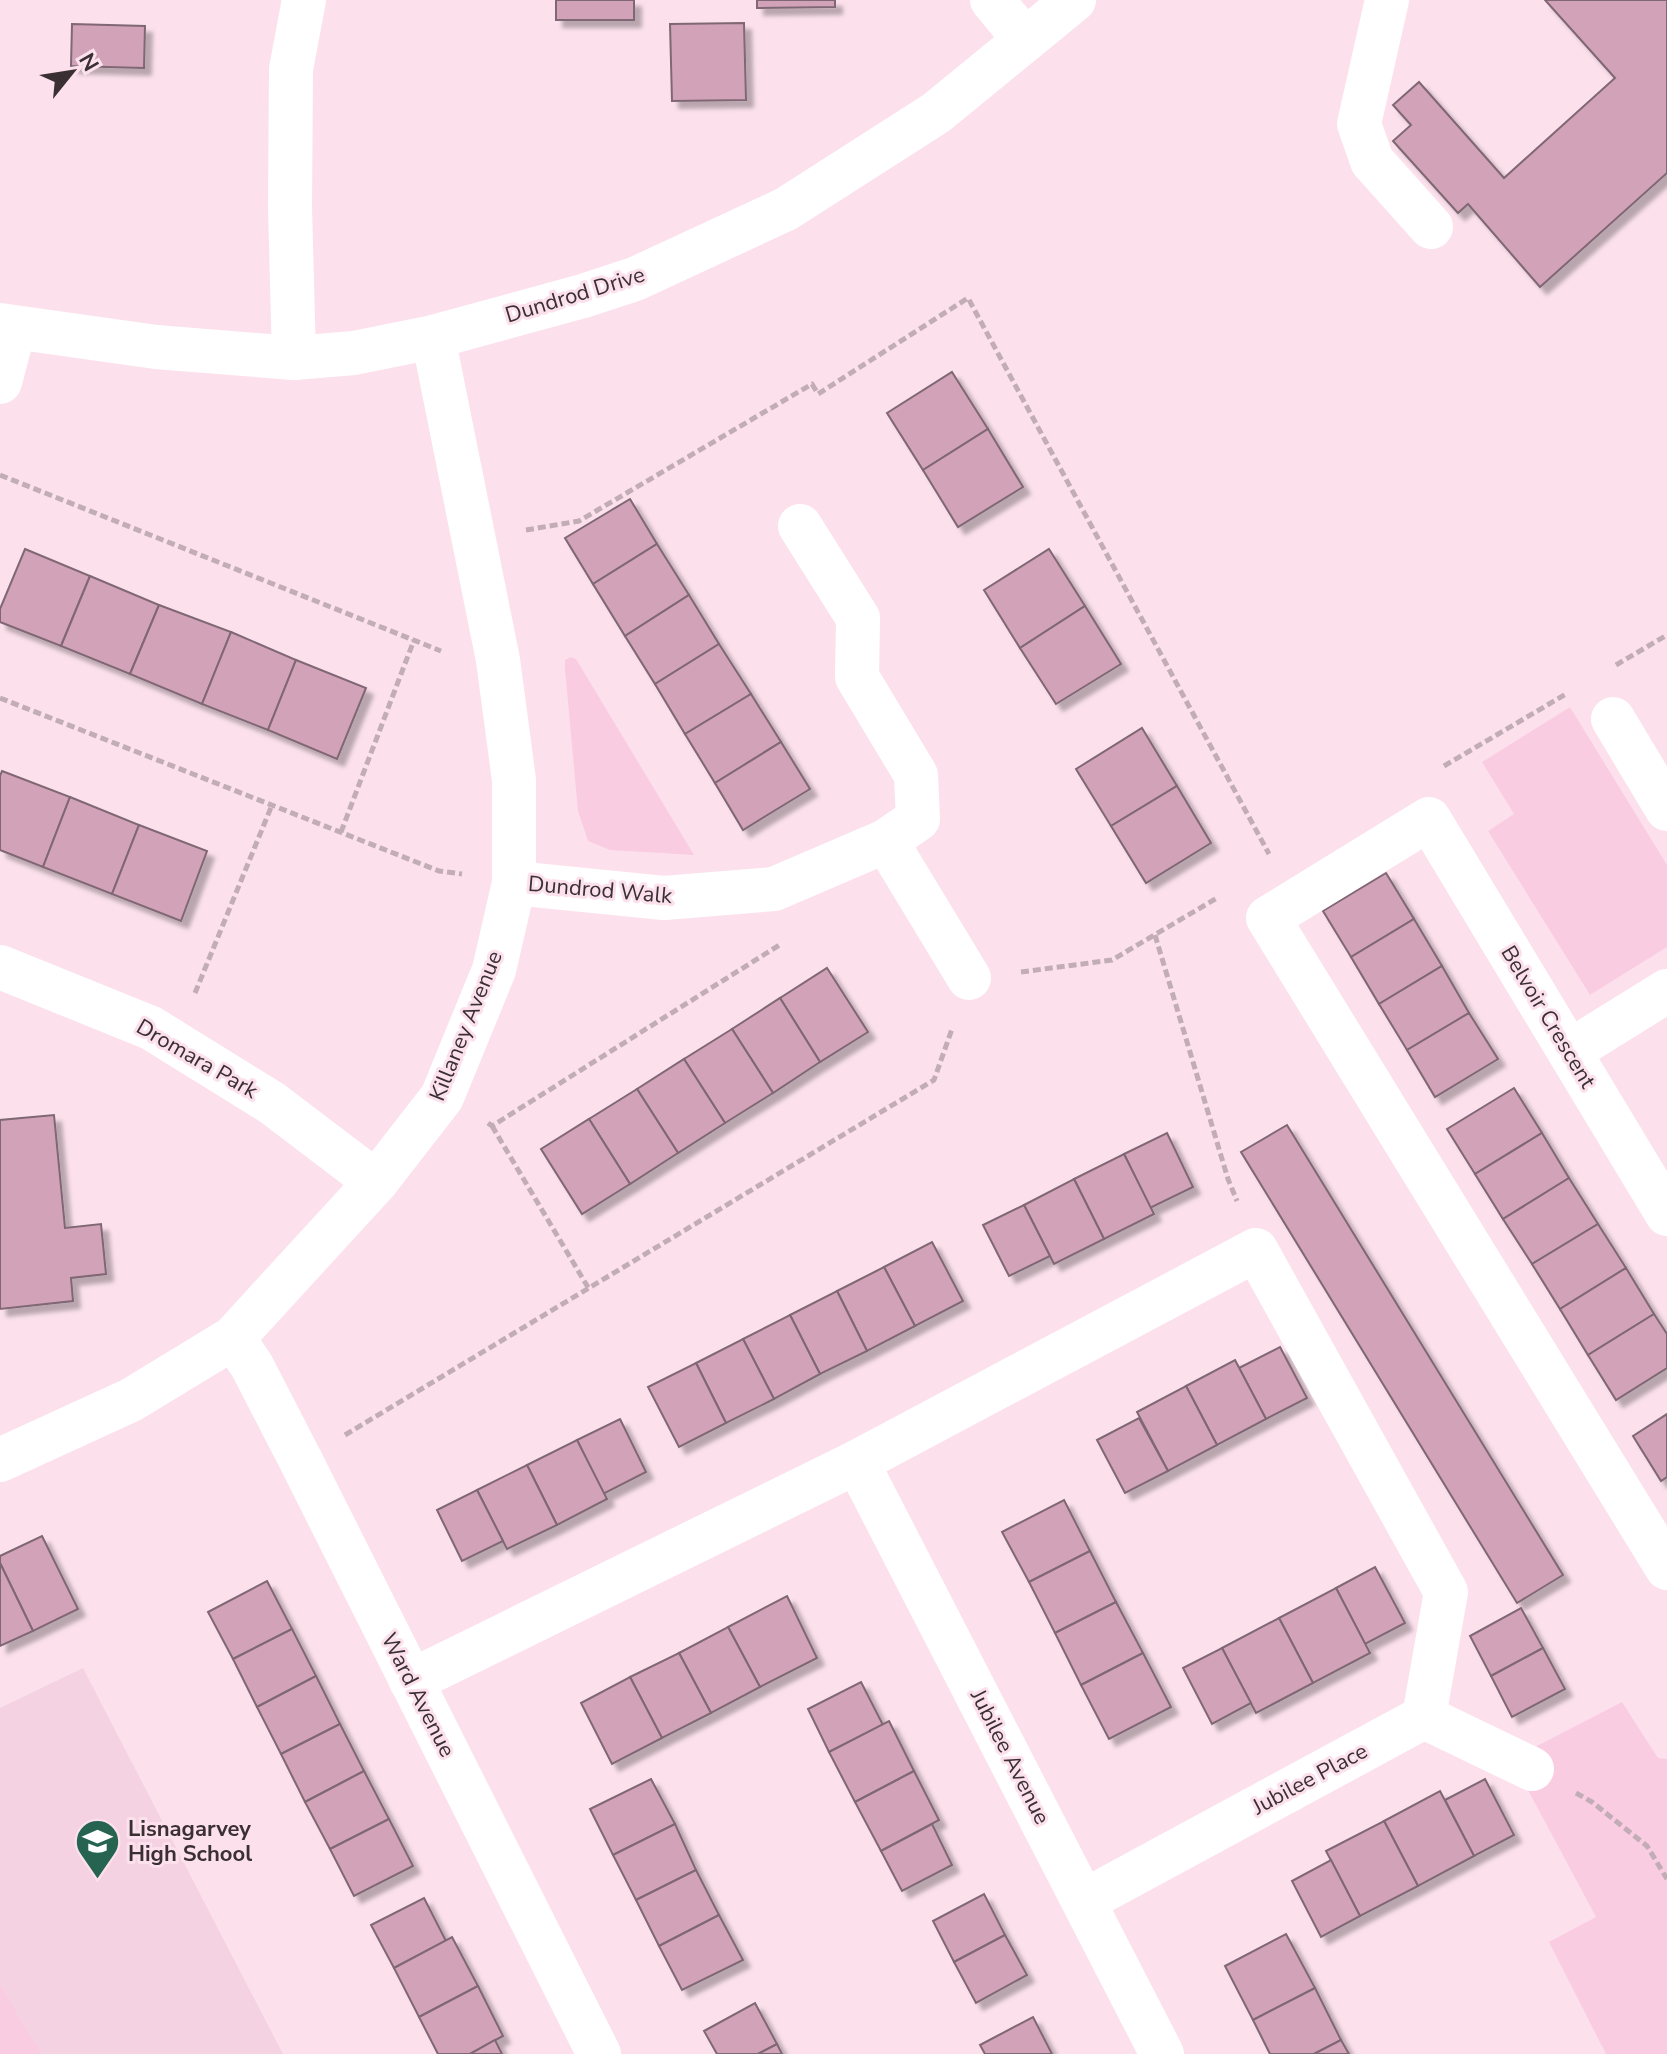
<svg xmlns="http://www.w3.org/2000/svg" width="1667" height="2054" font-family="'Nunito Sans',sans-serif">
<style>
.built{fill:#f5d2e2}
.green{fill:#facce2}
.building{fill:#d2a2b9;stroke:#7f6773;stroke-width:2;filter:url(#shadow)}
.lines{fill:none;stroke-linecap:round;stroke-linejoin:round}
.path{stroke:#c2acb5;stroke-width:5;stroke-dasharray:8 4;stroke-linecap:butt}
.minor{stroke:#fff;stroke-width:44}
.labels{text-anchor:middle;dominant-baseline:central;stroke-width:6;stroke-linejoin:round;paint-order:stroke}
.street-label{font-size:22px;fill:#3a3034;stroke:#fce1ed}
.poi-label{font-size:22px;font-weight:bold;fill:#3a3034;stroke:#fce1ed;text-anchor:start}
</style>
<defs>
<filter id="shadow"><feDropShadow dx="7" dy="7" stdDeviation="2" flood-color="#0004"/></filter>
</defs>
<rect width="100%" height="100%" fill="#fce1ed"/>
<path class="built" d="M83,1668L283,2054H0V1708Z"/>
<g class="green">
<path d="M571,657L576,659L694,855L610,850L588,841L578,811L565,669V660Z"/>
<path d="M1570,707L1667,865V947L1590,995L1488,831L1514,814L1482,762Z"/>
<path d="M1622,1702L1658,1758L1667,1759V2054H1606L1549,1942L1596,1917L1528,1790L1537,1746Z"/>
<path d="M0,1985L41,2054H0Z"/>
</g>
<g class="building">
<rect x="556" y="0" width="78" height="20"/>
<path d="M757,0H835V7L757,8Z"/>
<path d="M1545,0H1667V173L1540,287L1468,204L1458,213L1393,141L1411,125L1393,105L1419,82L1504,178L1615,78Z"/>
<path d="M744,23L746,100L672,101L670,24Z"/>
<path d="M72,24L145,26L144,68L71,66Z"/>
<path d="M952,372L988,429L923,470L887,413Z"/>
<path d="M988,429L1023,487L958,527L923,470Z"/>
<path d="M630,499L657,544L593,584L565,538Z"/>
<path d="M657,544L689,595L625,636L593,584Z"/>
<path d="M25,549L90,576L61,646L0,622V609Z"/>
<path d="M1049,549L1085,606L1020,648L984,590Z"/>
<path d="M90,576L159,605L130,674L61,646Z"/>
<path d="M689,595L719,644L655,684L625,636Z"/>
<path d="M159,605L231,632L202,704L130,674Z"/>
<path d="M1085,606L1121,664L1056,704L1020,648Z"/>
<path d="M231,632L296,660L268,730L202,704Z"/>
<path d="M719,644L751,694L685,734L655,684Z"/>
<path d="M296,660L366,688L337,759L268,730Z"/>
<path d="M751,694L781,742L715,783L685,734Z"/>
<path d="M1142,728L1177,786L1111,826L1076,769Z"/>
<path d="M781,742L810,789L743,830L715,783Z"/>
<path d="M2,771L70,797L43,867L0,850V776Z"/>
<path d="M1177,786L1211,843L1146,883L1111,826Z"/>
<path d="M70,797L139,825L112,894L43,867Z"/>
<path d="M139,825L207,851L181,921L112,894Z"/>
<path d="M1386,873L1414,919L1351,957L1323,911Z"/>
<path d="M1414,919L1442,966L1379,1004L1351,957Z"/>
<path d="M1442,966L1469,1013L1407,1050L1379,1004Z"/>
<path d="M827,968L868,1032L820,1062L780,998Z"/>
<path d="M780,998L820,1062L773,1093L732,1029Z"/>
<path d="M1469,1013L1498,1059L1435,1097L1407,1050Z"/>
<path d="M732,1029L773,1093L725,1123L684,1059Z"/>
<path d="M684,1059L725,1123L678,1153L637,1089Z"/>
<path d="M1514,1088L1542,1133L1475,1174L1447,1129Z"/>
<path d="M637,1089L678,1153L630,1184L589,1119Z"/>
<path d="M54,1115L65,1228L101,1224L106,1274L71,1278L73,1301L0,1309V1120Z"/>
<path d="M589,1119L630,1184L582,1214L541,1149Z"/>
<path d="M1287,1125L1563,1575L1517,1603L1241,1152Z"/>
<path d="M1167,1133L1193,1187L1150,1208L1124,1154Z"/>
<path d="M1542,1133L1569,1178L1503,1219L1475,1174Z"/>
<path d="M1124,1154L1154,1214L1104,1239L1074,1179Z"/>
<path d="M1569,1178L1598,1224L1532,1264L1503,1219Z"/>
<path d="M1074,1179L1104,1239L1054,1264L1024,1205Z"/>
<path d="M1024,1205L1050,1256L1009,1276L983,1225Z"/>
<path d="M1598,1224L1626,1268L1560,1309L1532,1264Z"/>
<path d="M932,1242L963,1301L915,1326L884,1267Z"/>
<path d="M884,1267L915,1326L867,1351L837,1291Z"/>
<path d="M1626,1268L1654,1314L1588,1355L1560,1309Z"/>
<path d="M837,1291L867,1351L820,1374L790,1315Z"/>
<path d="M1654,1314L1667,1334V1368L1616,1400L1588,1355Z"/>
<path d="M790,1315L820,1374L774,1399L743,1339Z"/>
<path d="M743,1339L774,1399L726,1423L696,1363Z"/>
<path d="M1280,1347L1307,1398L1266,1419L1239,1368Z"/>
<path d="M1235,1360L1266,1419L1217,1445L1186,1386Z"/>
<path d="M696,1363L726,1423L679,1447L648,1387Z"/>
<path d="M1186,1386L1217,1445L1168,1471L1137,1412Z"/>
<path d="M1667,1414V1477L1661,1481L1633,1436Z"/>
<path d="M1139,1418L1168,1471L1125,1493L1097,1440Z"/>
<path d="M620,1419L646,1472L603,1494L577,1440Z"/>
<path d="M577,1440L607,1499L557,1525L527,1465Z"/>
<path d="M527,1465L557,1525L507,1549L477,1490Z"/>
<path d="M477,1490L503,1541L462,1561L437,1510Z"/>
<path d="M1064,1500L1090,1551L1029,1582L1002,1532Z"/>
<path d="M42,1536L78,1609L33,1631L0,1563V1556Z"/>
<path d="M1090,1551L1116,1602L1055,1633L1029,1582Z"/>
<path d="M0,1563L33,1631L0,1646Z"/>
<path d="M1375,1567L1405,1623L1365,1644L1336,1588Z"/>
<path d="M267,1581L292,1629L233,1659L208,1612Z"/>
<path d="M1336,1588L1370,1653L1313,1683L1279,1618Z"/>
<path d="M787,1596L817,1658L760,1687L728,1627Z"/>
<path d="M1116,1602L1143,1653L1081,1685L1055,1633Z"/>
<path d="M1521,1608L1543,1648L1491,1676L1470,1636Z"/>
<path d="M1279,1618L1313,1683L1256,1713L1222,1648Z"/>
<path d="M728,1627L760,1687L711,1713L679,1653Z"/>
<path d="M292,1629L316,1676L257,1707L233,1659Z"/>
<path d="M1222,1648L1251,1703L1212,1724L1183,1668Z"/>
<path d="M1543,1648L1565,1689L1512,1717L1491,1676Z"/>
<path d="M679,1653L711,1713L662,1738L630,1677Z"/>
<path d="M1143,1653L1171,1707L1109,1739L1081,1685Z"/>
<path d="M316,1676L340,1724L281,1754L257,1707Z"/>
<path d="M630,1677L662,1738L612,1764L581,1703Z"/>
<path d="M861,1682L883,1725L829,1752L808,1709Z"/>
<path d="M889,1721L914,1771L855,1802L829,1752Z"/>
<path d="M340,1724L364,1771L305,1802L281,1754Z"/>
<path d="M364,1771L389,1819L330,1849L305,1802Z"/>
<path d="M914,1771L939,1820L881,1851L855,1802Z"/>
<path d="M651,1779L675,1824L613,1855L590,1809Z"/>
<path d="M1485,1779L1514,1835L1474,1856L1445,1800Z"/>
<path d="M1440,1791L1474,1856L1418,1886L1384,1821Z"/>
<path d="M389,1819L413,1866L354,1896L330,1849Z"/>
<path d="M1384,1821L1418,1886L1360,1916L1326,1851Z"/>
<path d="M675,1824L696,1870L636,1900L613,1855Z"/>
<path d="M932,1824L952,1865L902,1891L881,1851Z"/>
<path d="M1331,1860L1360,1916L1321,1937L1292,1881Z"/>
<path d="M696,1870L719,1915L659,1946L636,1900Z"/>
<path d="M984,1894L1005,1935L954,1962L933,1921Z"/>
<path d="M424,1898L446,1941L394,1968L371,1925Z"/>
<path d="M719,1915L743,1960L682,1990L659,1946Z"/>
<path d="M1286,1934L1315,1988L1253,2020L1225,1966Z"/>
<path d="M1005,1935L1027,1975L976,2003L954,1962Z"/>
<path d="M452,1937L478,1986L419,2017L394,1968Z"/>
<path d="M478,1986L503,2036L470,2054H438L419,2017Z"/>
<path d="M1315,1988L1341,2040L1314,2054H1270L1253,2020Z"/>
<path d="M755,2003L777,2044L758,2054H717L704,2031Z"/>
<path d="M1033,2017L1052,2054H985L980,2045Z"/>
<path d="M495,2040L502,2054H470Z"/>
<path d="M1341,2040L1349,2054H1314Z"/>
<path d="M777,2044L782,2054H758Z"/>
</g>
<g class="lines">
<g class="path">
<path d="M0,475L441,651"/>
<path d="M526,530L579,521L812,384L818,394L968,298L1269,854"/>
<path d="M1616,665L1667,635"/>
<path d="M0,698L439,871L462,874"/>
<path d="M1444,766L1566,694"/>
<path d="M341,832L414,640"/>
<path d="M1155,935L1228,1179L1237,1201"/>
<path d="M1021,972L1112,960L1217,898"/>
<path d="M195,993L272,805"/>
<path d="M488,1123L492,1126L781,944"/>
<path d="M492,1126L589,1289"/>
<path d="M345,1435L934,1080L952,1029"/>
<path d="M1576,1793L1592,1802L1647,1846L1667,1879"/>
</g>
<g class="minor">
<path d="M992,0L1025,40"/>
<path d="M1387,0L1359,124L1372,161L1431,227"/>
<path d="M0,325L156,347L294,358L354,353L433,337L583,296L635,279L786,209L936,113L1074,0"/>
<path d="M294,358L290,207L291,69L304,0"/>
<path d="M0,382L14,329"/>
<path d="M1613,719L1667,809"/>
<path d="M886,841L969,978"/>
<path d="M514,883L664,898L774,889L886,841L918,819L916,775L857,677L858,618L800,526"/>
<path d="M0,967L151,1028L272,1103L376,1182"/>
<path d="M1570,1051L1667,991"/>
<path d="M1667,1214L1429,819L1268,918L1667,1568"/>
<path d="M233,1338L252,1366L301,1461L599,2054"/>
<path d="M0,1460L131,1400L233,1338L376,1182L442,1097L494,970L514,883V780L498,660L433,337"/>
<path d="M857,1462L1162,2054"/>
<path d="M411,1681L857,1462L1256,1250L1446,1592L1424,1717L1084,1901"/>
<path d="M1424,1717L1532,1769"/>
</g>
</g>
<defs>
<symbol id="school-pin" viewBox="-11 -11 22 30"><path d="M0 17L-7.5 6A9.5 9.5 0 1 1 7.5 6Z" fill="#266451" stroke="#fce1ed"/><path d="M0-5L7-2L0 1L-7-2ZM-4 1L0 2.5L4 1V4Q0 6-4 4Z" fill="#fff"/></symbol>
</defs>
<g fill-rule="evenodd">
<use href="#school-pin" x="72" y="1816" width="51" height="69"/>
</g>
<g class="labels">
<g class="street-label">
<text transform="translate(575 295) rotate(-17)">Dundrod Drive</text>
<text transform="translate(600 890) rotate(5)">Dundrod Walk</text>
<text transform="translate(1548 1017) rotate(59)">Belvoir Crescent</text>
<text transform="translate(466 1026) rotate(-68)">Killaney Avenue</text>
<text transform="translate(197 1059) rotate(30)">Dromara Park</text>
<text transform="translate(418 1695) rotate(63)">Ward Avenue</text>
<text transform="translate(1010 1757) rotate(63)">Jubilee Avenue</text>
<text transform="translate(1310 1779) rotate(-28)">Jubilee Place</text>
</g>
<g class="poi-label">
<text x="128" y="1829">Lisnagarvey<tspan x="128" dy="25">High School</tspan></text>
</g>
</g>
<g transform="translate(72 72) rotate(60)" stroke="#fce1ed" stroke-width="6" paint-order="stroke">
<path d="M0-6L14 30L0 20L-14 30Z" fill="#3a3034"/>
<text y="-12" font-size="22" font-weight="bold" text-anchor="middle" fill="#3a3034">N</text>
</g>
</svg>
